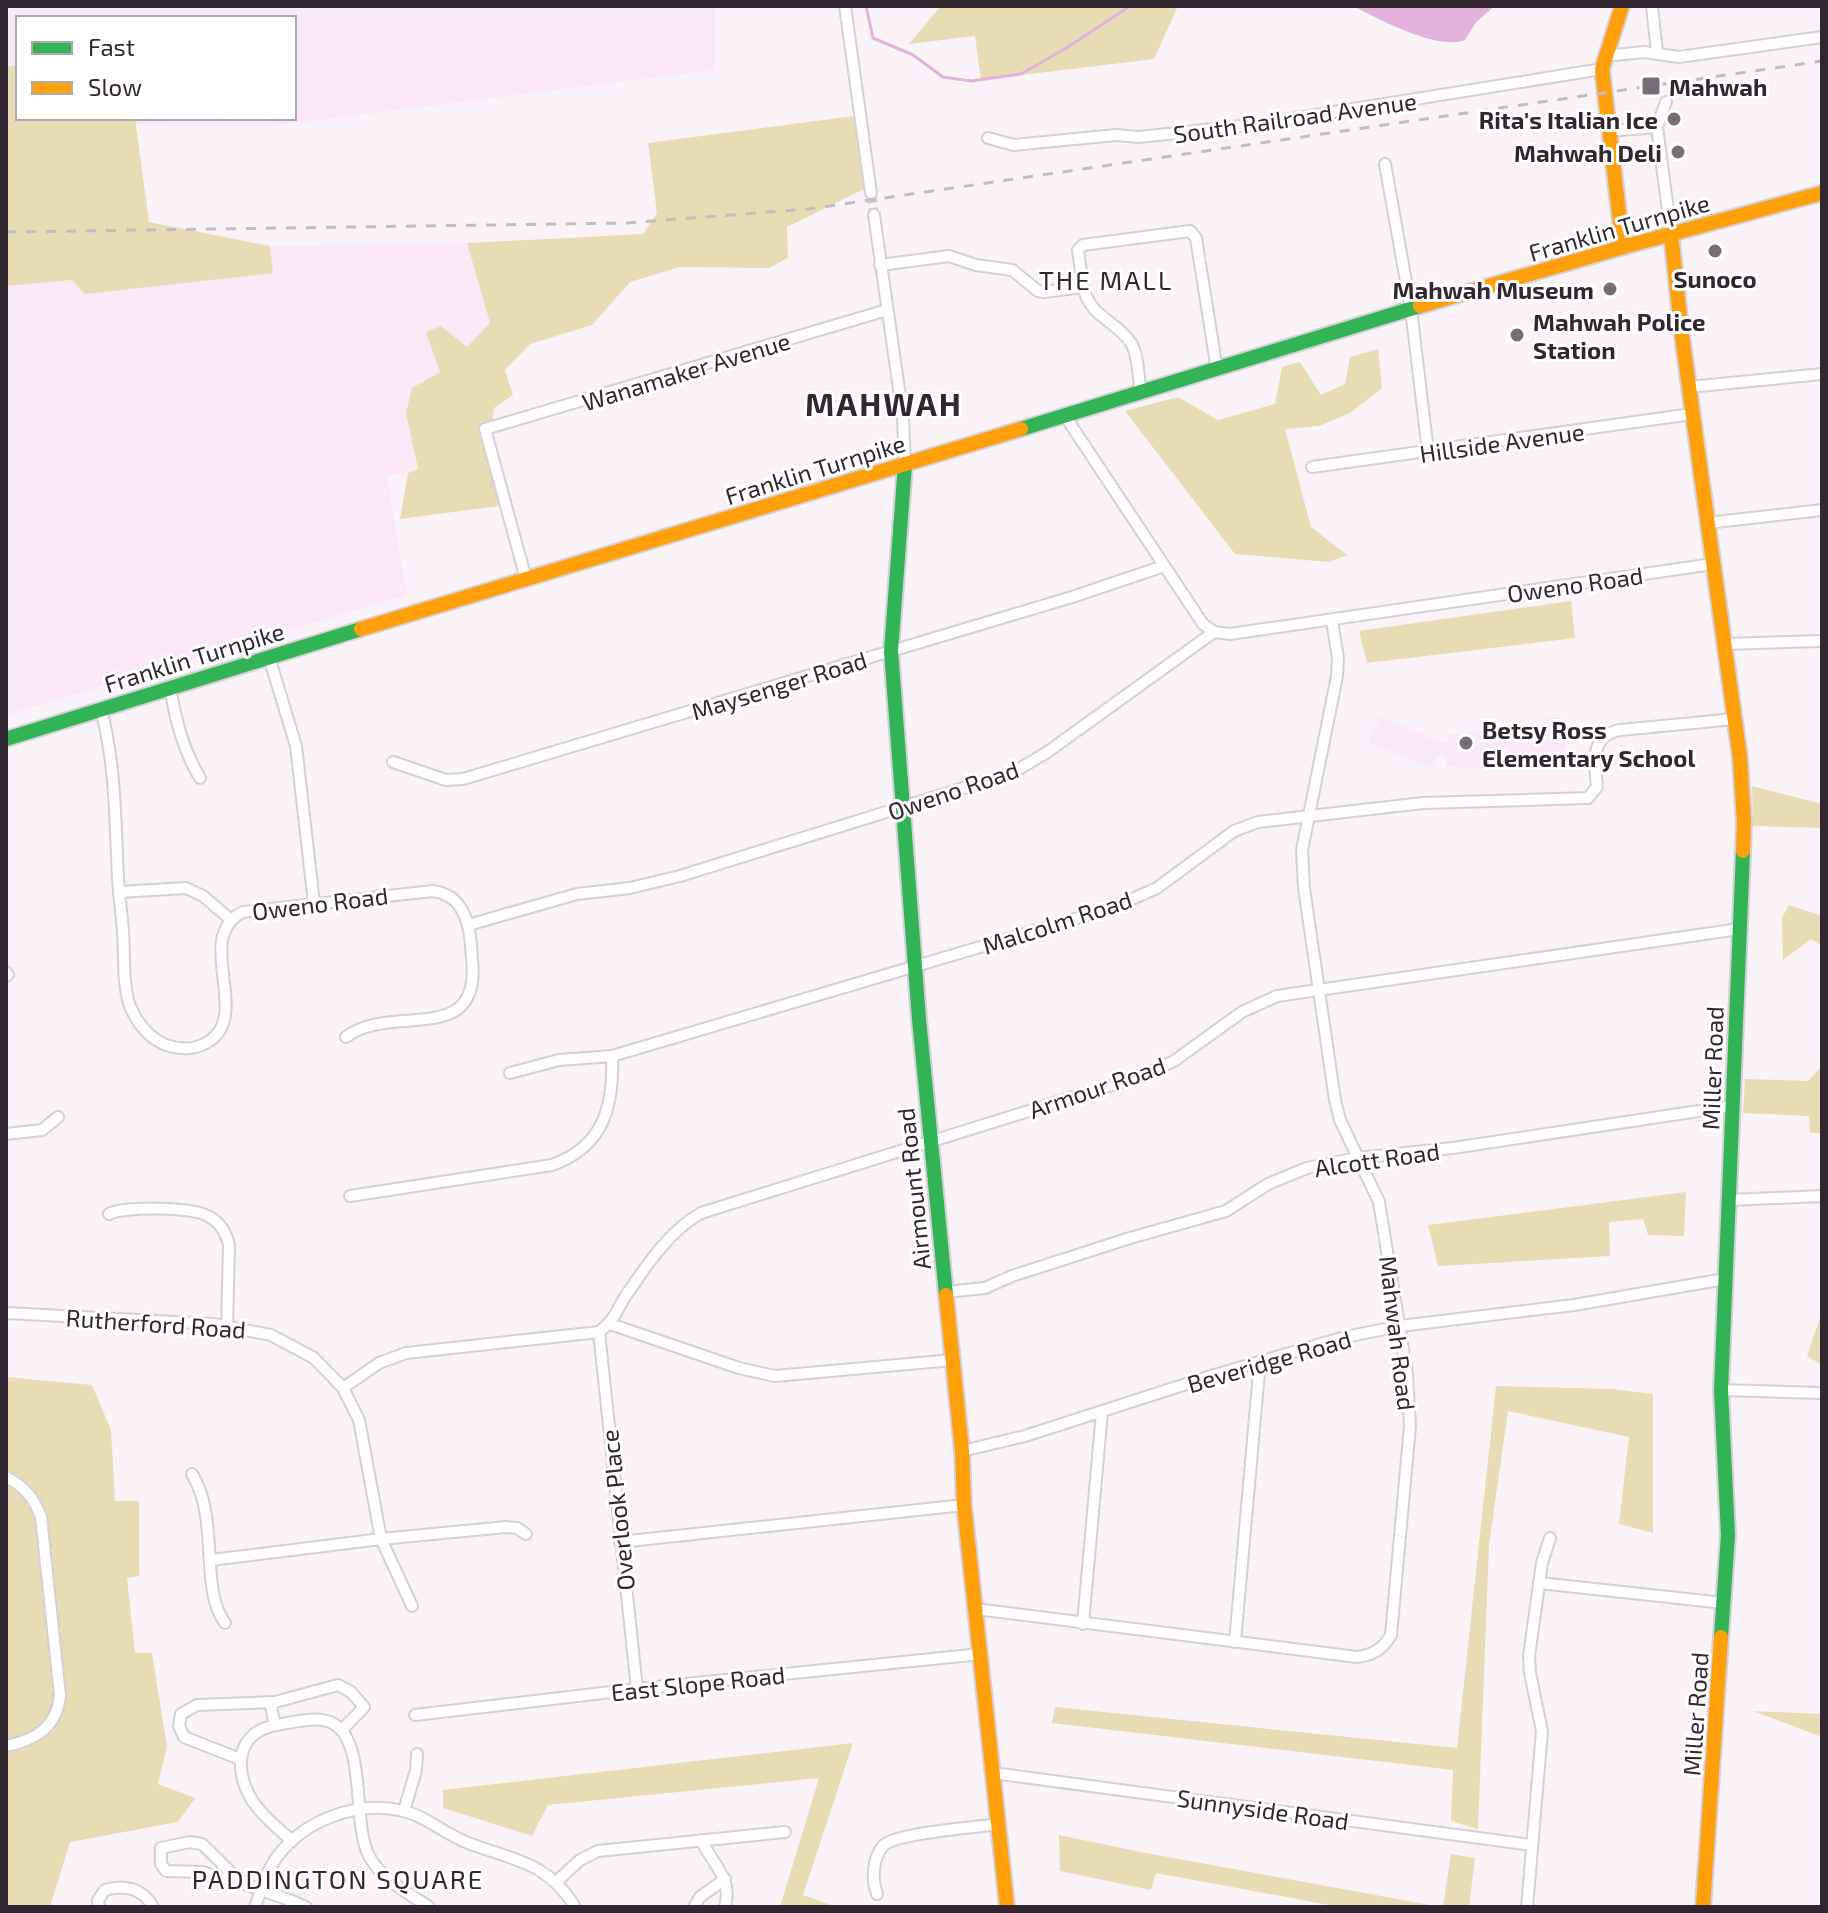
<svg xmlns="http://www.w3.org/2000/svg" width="1828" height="1913" font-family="'Exo 2',sans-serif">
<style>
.built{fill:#fae8f7}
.green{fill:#e8dcb5}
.water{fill:#e2b2dd}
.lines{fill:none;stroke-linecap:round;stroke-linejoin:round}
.stream{stroke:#e2b2dd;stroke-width:3}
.street-tunnel{stroke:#d1cad0;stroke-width:10;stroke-dasharray:10 5;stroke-linecap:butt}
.street-casing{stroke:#d6cfd5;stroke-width:14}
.fast-casing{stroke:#d6cfd5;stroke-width:18}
.slow-casing{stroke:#d6cfd5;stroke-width:18}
.street{stroke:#fefdfe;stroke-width:10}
.fast{stroke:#30b455;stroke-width:14}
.slow{stroke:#ff9f0a;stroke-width:14}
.rail{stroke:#c0bec0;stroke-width:3;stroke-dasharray:10 10;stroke-linecap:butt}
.poi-dot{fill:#786e76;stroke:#fff;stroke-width:3}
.labels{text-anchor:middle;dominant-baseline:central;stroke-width:6;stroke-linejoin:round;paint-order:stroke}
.poi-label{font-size:24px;font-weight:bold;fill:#322730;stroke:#fff;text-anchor:start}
.street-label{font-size:24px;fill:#322730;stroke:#fff}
.neighbourhood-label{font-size:26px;letter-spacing:2px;fill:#322730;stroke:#fff}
.district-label{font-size:32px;font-weight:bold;letter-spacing:2px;fill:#322730;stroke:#fff}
</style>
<rect width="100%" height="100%" fill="#f9f3f8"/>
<g class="built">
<path d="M6,6H715V70L262,127L136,125L135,118H294V18H18V65L6,67Z"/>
<path d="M467,243L490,324L467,347L441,327L440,372L412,388L406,413L418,470L387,476L407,595L6,715V286L72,280L272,273L270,246Z"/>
<path d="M1380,717L1440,742H1448L1447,735L1485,730V723L1496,721L1500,739L1506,738L1505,727L1515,725L1517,729L1547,725L1546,718L1560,717L1565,751L1510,759L1507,746L1495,748L1496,757L1491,760L1492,765L1480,769L1447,766L1446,756H1437L1431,768L1368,743Z"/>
</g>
<g class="green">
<path d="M947,6H1178L1154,59L981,80L975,36L909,44L939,8Z"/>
<path d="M18,65V118H135L149,222L270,246L273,273L85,294L72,280L6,286V67Z"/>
<path d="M854,116L864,189L787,227L788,258L769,268L680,267L630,282L592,325L530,344L505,370L513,395L494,408L490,438L507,505L400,519L408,473L418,469L406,413L412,388L440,372L426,332L441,326L467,347L490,323L467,243L643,234L657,213L648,143Z"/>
<path d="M1378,349L1382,388L1350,413L1319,426L1285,429L1311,527L1347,555L1329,562L1235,554L1125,411L1178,397L1218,420L1275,404L1282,367L1300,362L1321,395L1345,384L1350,357Z"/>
<path d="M1571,601L1575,638L1367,663L1359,631Z"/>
<path d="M1752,786L1822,804V828L1753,826Z"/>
<path d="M1789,905L1822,916V946L1811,939L1783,960L1782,918Z"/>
<path d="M1822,1066V1133H1810L1809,1116L1743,1113L1745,1079L1808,1081Z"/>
<path d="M1686,1192L1684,1236L1648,1235L1643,1219L1609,1222L1610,1256L1438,1266L1428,1225Z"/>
<path d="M1820,1259H1822V1365L1807,1356L1821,1315Z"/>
<path d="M6,1377L92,1385L111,1430L115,1501H139V1576L127,1578L135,1653H152L167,1747L158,1784L195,1798L178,1822L70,1842L50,1907H6Z"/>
<path d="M1496,1386L1612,1389L1653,1394V1533L1619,1524L1629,1437L1508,1411L1489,1545L1478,1829L1451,1821L1453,1770L1052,1723L1055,1707L1457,1748Z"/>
<path d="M1753,1711L1822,1714V1737Z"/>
<path d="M853,1743L803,1895L837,1907H780L819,1778L548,1805L532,1836L443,1808V1790Z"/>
<path d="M1059,1835L1141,1852L1441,1907H1340L1156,1873L1151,1890L1060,1871Z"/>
<path d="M1451,1854L1475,1858L1469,1907H1443Z"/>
</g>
<path class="water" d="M1353,6H1495L1476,22L1465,40C1438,51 1378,19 1353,6Z"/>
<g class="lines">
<path class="stream" d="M866,6L873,38L913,55L943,77L971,81L1021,74L1068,47L1130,6"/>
<path class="street-tunnel" d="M871,193L874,215"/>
<defs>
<g id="street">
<path d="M845,6L871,193"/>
<path d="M1652,6L1657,52"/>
<path d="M1605,56L1644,52L1679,57L1822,37"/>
<path d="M1666,102L1657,127L1671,234"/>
<path d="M1609,131L1657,127"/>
<path d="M988,138L1014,145L1116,135L1139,137L1260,124L1602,69"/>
<path d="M1385,164L1411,309L1428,452"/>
<path d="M874,215L903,417L905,464"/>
<path d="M880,265L949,256L976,265L1012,270L1038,291L1044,292L1083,287C1091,319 1115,319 1131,343C1139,356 1138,378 1141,393"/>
<path d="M1083,287L1078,250L1083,245L1190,231L1196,238L1217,370"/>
<path d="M1689,387L1822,374"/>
<path d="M1065,416L1203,624L1214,632L1230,634L1713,564"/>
<path d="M1312,467L1692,414"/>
<path d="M1707,523L1822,510"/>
<path d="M526,579L485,429L887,310"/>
<path d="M1724,644L1822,641"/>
<path d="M269,657L296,746L314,903"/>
<path d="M170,688C176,721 183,750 200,778"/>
<path d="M101,709C116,767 115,820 118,878C119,897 122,915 123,933C125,956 122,983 130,1006C137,1023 149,1038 166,1045C177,1049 191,1050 202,1045C258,1021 190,938 243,912L433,891C452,894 461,904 467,922C471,934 471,947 472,959C482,1049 391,1002 346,1037"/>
<path d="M393,762L446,780L463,779L1072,597L1164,566"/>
<path d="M119,892L186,888L203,896L231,920"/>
<path d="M468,925L577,894L630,888L680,876L1012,773L1046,753L1214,632"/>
<path d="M6,972L8,975"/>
<path d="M510,1073L559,1060L612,1056L1112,908L1157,888L1234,831L1258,822L1423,803L1588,798L1597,787C1595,763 1589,736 1620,730L1735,719"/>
<path d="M6,1134L42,1130L58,1117"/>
<path d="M350,1196L552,1165C603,1147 614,1107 612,1056"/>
<path d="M1729,1200L1822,1196"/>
<path d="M109,1214C124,1206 192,1207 208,1216C220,1222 226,1232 229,1245L227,1327"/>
<path d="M946,1292L985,1288L1012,1276L1130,1238L1226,1211L1268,1184L1307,1168L1357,1158L1453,1148L1732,1106"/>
<path d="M6,1313L214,1324L271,1335L314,1358L343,1388L359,1420L381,1539L412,1606"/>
<path d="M610,1324L739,1368L775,1376L953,1360"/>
<path d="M599,1332L637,1689"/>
<path d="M343,1388L379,1363L406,1353L599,1332C613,1322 617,1310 625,1297C646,1266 669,1231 701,1213L1141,1076L1174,1061L1242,1012L1277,996L1739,929"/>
<path d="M1721,1390L1822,1393"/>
<path d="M962,1451L1025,1436L1211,1376L1345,1337L1400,1326L1574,1305L1725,1279"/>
<path d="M192,1474C220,1519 199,1588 225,1623"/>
<path d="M6,1477C24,1486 34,1498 41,1517L60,1695C57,1727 36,1740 6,1746"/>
<path d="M620,1542L964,1505"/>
<path d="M211,1560L381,1539L506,1527L517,1528L526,1534"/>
<path d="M1539,1583L1724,1603"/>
<path d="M976,1609L1357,1657C1373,1655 1383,1649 1391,1635L1410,1426L1407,1374L1379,1202L1340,1120L1335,1100L1304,888L1302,850L1337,676L1338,658L1332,621"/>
<path d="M1083,1624L1102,1412"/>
<path d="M1235,1642L1260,1361"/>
<path d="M270,1702L275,1725"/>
<path d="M415,1715L637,1689L981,1654"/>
<path d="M240,1759L184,1737L179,1726L181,1714L197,1705L275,1702L338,1685L351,1692L364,1707L342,1730"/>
<path d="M993,1773L1532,1845"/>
<path d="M404,1811L416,1770L417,1754"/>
<path d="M701,1840C712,1863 733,1879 725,1907"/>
<path d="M292,1841C280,1830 267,1820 257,1807C238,1784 231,1743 263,1729C272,1725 283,1724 293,1722C307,1720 321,1717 334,1724C367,1744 352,1824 369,1856C382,1880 407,1892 429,1907"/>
<path d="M190,1842L202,1844L242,1883L202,1872L166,1871L161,1864V1848Z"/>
<path d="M556,1882L580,1860L598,1851L785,1832"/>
<path d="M242,1883L292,1901"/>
<path d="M877,1894C872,1881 872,1859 883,1846C894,1833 978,1827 999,1824"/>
<path d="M99,1907L98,1900L105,1890C124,1884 143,1888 153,1907"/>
<path d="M255,1907C261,1890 266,1872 277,1857C304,1820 358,1800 403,1811C426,1816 446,1835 468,1843C513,1860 548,1862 575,1907"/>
<path d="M290,1907L292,1901L306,1907"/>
<path d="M694,1907L700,1897L725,1879"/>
<path d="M1527,1907L1542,1731L1530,1673L1529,1656L1542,1563L1550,1538"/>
</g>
<g id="fast">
<path d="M1021,429L1420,306"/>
<path d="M905,464L891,651L919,1019L946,1295"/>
<path d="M6,739L361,629"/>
<path d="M1721,1637L1728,1535L1721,1390L1743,851"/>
</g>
<g id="slow">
<path d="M1622,6L1602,69L1623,247"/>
<path d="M1671,234L1682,336L1740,758L1744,822L1743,851"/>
<path d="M1420,306L1623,247L1822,193"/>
<path d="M361,629L1021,429"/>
<path d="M946,1295L962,1451L964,1505L1007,1907"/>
<path d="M1703,1907L1721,1637"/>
</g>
</defs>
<use href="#street" class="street-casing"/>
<use href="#fast" class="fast-casing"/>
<use href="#slow" class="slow-casing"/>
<use href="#street" class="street"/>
<use href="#fast" class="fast"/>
<use href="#slow" class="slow"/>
<path class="rail" d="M6,232L627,223L809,209L1822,61"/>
</g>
<g class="poi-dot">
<rect x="1641" y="76" width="20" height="20" rx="4"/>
<circle cx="1674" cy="119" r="8"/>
<circle cx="1678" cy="152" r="8"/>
<circle cx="1715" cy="251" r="8"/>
<circle cx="1610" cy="289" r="8"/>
<circle cx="1517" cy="335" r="8"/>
<circle cx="1466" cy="743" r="8"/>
</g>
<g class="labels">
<g class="poi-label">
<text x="1669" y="86">Mahwah</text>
<text x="1658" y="119" text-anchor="end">Rita's Italian Ice</text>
<text x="1662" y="152" text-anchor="end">Mahwah Deli</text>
<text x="1715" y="278" text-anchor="middle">Sunoco</text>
<text x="1594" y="289" text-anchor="end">Mahwah Museum</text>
<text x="1533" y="321">Mahwah Police<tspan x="1533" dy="28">Station</tspan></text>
<text x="1482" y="729">Betsy Ross<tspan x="1482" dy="28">Elementary School</tspan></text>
</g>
<g class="street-label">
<text transform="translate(1295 117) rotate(-8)">South Railroad Avenue</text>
<text transform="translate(1619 227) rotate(-16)">Franklin Turnpike</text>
<text transform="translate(686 371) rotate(-17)">Wanamaker Avenue</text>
<text transform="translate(1502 442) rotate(-8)">Hillside Avenue</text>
<text transform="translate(815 469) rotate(-17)">Franklin Turnpike</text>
<text transform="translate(1575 584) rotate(-8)">Oweno Road</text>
<text transform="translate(194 657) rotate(-17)">Franklin Turnpike</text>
<text transform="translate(779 685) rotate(-17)">Maysenger Road</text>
<text transform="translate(953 790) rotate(-19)">Oweno Road</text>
<text transform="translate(320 903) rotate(-7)">Oweno Road</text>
<text transform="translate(1057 922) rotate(-18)">Malcolm Road</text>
<text transform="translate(1712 1068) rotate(-88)">Miller Road</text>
<text transform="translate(1097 1087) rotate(-19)">Armour Road</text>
<text transform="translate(1377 1159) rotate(-8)">Alcott Road</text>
<text transform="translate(913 1189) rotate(-96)">Airmount Road</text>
<text transform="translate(156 1323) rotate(4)">Rutherford Road</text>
<text transform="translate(1398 1333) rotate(83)">Mahwah Road</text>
<text transform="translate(1269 1361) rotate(-16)">Beveridge Road</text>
<text transform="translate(617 1510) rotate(-96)">Overlook Place</text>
<text transform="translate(698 1683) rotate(-6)">East Slope Road</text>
<text transform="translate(1695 1714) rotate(-86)">Miller Road</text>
<text transform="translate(1263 1809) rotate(8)">Sunnyside Road</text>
</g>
<g class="neighbourhood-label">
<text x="1106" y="279">THE MALL</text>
<text x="338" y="1878">PADDINGTON SQUARE</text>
</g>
<g class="district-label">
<text x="884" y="403">MAHWAH</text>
</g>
</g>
<rect width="1828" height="1913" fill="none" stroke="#322730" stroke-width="16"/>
<rect x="16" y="16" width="280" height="104" fill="#ffffff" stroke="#ada9ac" stroke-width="2"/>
<rect x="32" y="42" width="40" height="12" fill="#30b455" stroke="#ada9ac" stroke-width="2"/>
<text x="88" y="56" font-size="24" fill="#322730">Fast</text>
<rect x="32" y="82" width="40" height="12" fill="#ff9f0a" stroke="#ada9ac" stroke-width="2"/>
<text x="88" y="96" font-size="24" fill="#322730">Slow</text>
</svg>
